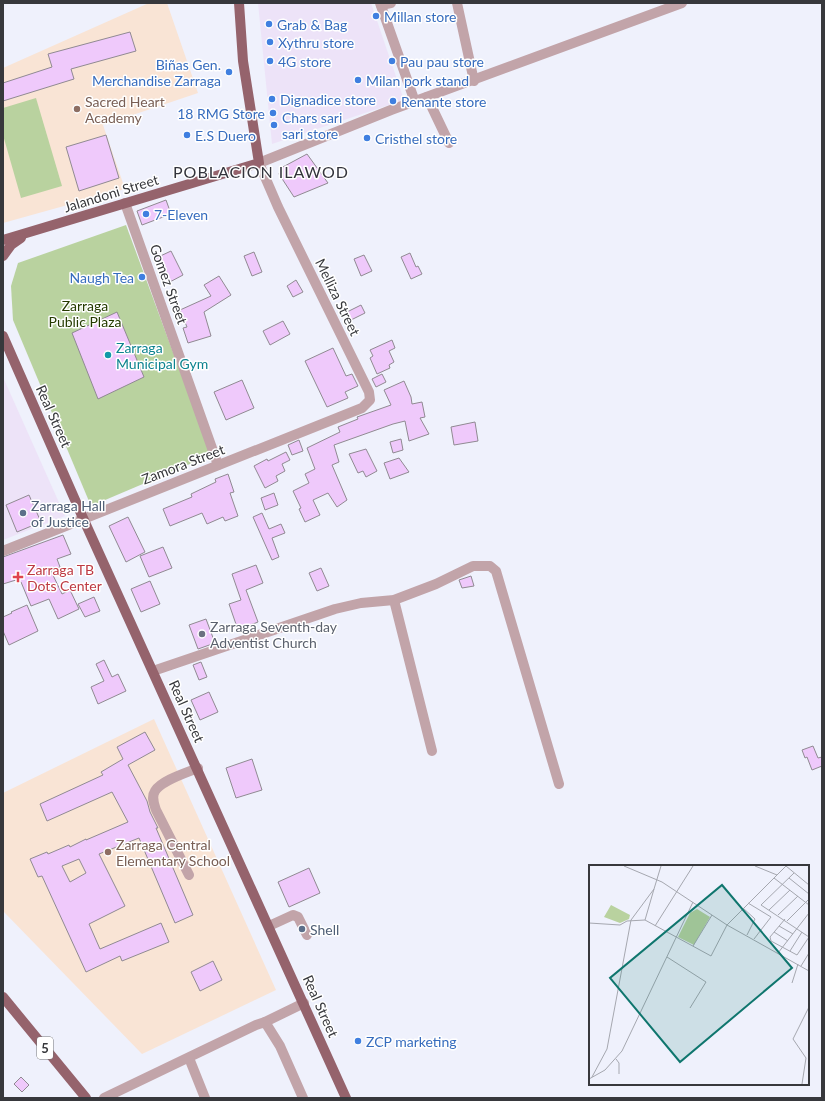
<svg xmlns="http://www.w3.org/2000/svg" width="825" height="1101" font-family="Lato,sans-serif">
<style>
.commercial{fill:#ede3f8}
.education{fill:#f9e4d5}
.green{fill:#b9d29f}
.building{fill:#efc9fb;stroke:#908a92;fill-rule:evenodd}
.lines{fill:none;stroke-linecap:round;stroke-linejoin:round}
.minor{stroke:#c2a4a9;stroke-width:10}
.major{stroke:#95636c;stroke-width:10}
.shop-dot{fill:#3f7fe0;stroke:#fff;stroke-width:1.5}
.education-dot{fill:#8d6e63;stroke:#fff;stroke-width:1.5}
.culture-dot{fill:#0f9aa8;stroke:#fff;stroke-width:1.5}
.service-dot{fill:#5c6f8a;stroke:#fff;stroke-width:1.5}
.health-dot{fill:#e0444e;stroke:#fff;stroke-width:1.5}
.worship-dot{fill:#6b7280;stroke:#fff;stroke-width:1.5}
.labels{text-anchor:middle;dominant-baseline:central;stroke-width:3;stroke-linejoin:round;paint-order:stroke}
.shield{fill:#fff;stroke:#737476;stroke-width:1}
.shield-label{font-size:13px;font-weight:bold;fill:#37383c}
.shop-label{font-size:14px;fill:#366cbe;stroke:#fff;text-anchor:start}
.education-label{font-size:14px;fill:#785e54;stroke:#fff;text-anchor:start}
.street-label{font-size:14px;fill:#37383c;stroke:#fff}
.park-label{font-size:14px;fill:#253b00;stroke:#fff}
.culture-label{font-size:14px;fill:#0d838f;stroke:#fff;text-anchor:start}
.service-label{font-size:14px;fill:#4e5e75;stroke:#fff;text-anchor:start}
.health-label{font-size:14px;fill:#be3a42;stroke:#fff;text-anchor:start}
.worship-label{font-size:14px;fill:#5b616d;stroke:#fff;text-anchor:start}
.quarter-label{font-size:16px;letter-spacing:1px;fill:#33343c;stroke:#fff}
.inset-road{fill:none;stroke:#a5a7af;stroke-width:1}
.view{fill:#0f766e;fill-opacity:0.15;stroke:#0f766e;stroke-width:2}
.inset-edge{fill:none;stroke:#37383c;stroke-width:2}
</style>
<rect width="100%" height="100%" fill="#eff1fc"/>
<g class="commercial">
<path d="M258,3H371L404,100L272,144Z"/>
<path d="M3,377L65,516L3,540Z"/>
</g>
<g class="education">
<path d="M149,3H167L198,93L103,125L125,189L3,223V68Z"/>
<path d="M154,719L276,990L142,1054L3,911V793Z"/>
</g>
<g class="green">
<path d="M36,98L62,186L21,198L3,135V108Z"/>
<path d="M126,225L211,455L91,506L13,320L11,286L18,263Z"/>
</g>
<g class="building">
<path d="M130,32L136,51L71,69L74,79L3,101V83L52,67L48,54Z"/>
<path d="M106,135L119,178L79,191L66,147Z"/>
<path d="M307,154L328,183L294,197L279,174L281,168Z"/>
<path d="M166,200L171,214L142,225L137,211Z"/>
<path d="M171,251L183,275L166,284L154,259Z"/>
<path d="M254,252L262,272L252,276L244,256Z"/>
<path d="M410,253L416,267L418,266L422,274L411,279L401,257Z"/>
<path d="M364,255L372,271L361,276L354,259Z"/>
<path d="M219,276L231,295L204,312L211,336L188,343L183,328L187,327L180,310L211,296L204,285Z"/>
<path d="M296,280L303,292L293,297L287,286Z"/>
<path d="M361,305L365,313L351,320L347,312Z"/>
<path d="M117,312L144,377L98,399L72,333Z"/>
<path d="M283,321L290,334L270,345L263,331Z"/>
<path d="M392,340L395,348L389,351L394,362L389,365L390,368L377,374L370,358L373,356L370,350Z"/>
<path d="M333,348L346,376L352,374L358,386L345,392L348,398L327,407L305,361Z"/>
<path d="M382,374L386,382L376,387L372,379Z"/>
<path d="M242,380L254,408L226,420L214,392Z"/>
<path d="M404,381L411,397L412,404L422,402L425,417L420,418L429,434L409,441L405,421L393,424L334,445L339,462L332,465L347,500L337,507L328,493L313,500L320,515L305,522L299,509L301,508L293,491L309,483L305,474L315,469L307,448L340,432L338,427L358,419L357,417L391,405L384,390Z"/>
<path d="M475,422L478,441L454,445L451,427Z"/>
<path d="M401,439L403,450L393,453L390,442Z"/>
<path d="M299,440L303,451L292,455L288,445Z"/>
<path d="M366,449L377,471L366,477L363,471L358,473L349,454Z"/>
<path d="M286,452L290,460L282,464L285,471L276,476L278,481L265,488L254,466L267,459L268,461Z"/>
<path d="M399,458L409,472L390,479L384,463Z"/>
<path d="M228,474L234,492L230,493L238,516L225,521L223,517L207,524L202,513L170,526L163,509L192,497L191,494L216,482L215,479Z"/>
<path d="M274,493L278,505L265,510L261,498Z"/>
<path d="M29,495L41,522L17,532L6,505Z"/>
<path d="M262,513L269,529L281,524L285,533L272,538L279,557L272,560L253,517Z"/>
<path d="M128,517L145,552L126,562L109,526Z"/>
<path d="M63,535L71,554L57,559L60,567L51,571L62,594L70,590L79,609L58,619L49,599L31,606L21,582L17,583L16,580L3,584V557Z"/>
<path d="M163,547L172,568L149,577L140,556Z"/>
<path d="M256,565L263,583L246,590L258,622L238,630L229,604L241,600L232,574Z"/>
<path d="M321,568L329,586L317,591L309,573Z"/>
<path d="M471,576L474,586L462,588L459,580Z"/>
<path d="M150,581L160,604L141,612L131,589Z"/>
<path d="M94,597L100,611L85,617L78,604Z"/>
<path d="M27,605L38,631L9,645L3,631V617L12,613L11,612Z"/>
<path d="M206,619L215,643L198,649L189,625Z"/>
<path d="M104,660L112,677L118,674L126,691L98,704L91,687L104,681L96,664Z"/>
<path d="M201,662L207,677L199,680L193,665Z"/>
<path d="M209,692L218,712L200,720L191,700Z"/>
<path d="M145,732L155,750L128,765L147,801L150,812L158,828H156L193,915L175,923L139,838L99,854L125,906L89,924L100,949L161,923L169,942L122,961L120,956L86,972L42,876L38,877L30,859L47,852L48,854L69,845L70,847L86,839V840L128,822L112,792L47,821L40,804L103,775L101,772L123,759L117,747ZM79,859L86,873L70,882L62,866Z"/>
<path d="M813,746L818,758L822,757V766L812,770L807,757L805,758L802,750Z"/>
<path d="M252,759L262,790L236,798L226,768Z"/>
<path d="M309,868L320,893L289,907L278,882Z"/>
<path d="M213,961L222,980L200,991L191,972Z"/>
<path d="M21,1077L29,1085L22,1092L14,1084Z"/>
</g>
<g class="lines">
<g class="minor">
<path d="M380,3L415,102"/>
<path d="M457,3L474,81"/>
<path d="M381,5L391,3"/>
<path d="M427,97L449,143"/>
<path d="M125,203L218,465"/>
<path d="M3,551L362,408L370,400L369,392L278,207L259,163L391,110L682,3"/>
<path d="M394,600L432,751"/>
<path d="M153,671L335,609L361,603L394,600L436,584L473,566H490L496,571L559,784"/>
<path d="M189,875L156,810C154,804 151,797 155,791C162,780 186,773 198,768"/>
<path d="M269,926L293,915L298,917L307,935"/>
<path d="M265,1022L304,1003"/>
<path d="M189,1058L205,1098"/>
<path d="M104,1098L256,1025L265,1022L280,1046L303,1098"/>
</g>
<g class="major">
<path d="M3,240L259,163L243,61L239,3"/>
<path d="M3,256L11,245L21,238"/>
<path d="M3,336L83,518L346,1098"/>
<path d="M3,997L86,1098"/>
</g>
</g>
<g class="shop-dot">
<circle cx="376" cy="16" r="4"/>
<circle cx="269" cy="24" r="4"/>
<circle cx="270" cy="42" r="4"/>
<circle cx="270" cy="61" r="4"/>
<circle cx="392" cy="61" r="4"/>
<circle cx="229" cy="72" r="4"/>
<circle cx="358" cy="80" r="4"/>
<circle cx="272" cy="99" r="4"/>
<circle cx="393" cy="101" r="4"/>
<circle cx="273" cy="113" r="4"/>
<circle cx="274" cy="125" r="4"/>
<circle cx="187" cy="135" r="4"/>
<circle cx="367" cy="138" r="4"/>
<circle cx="146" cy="214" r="4"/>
<circle cx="142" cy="277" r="4"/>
<circle cx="358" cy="1041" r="4"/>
</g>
<g class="education-dot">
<circle cx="77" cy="109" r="4"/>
<circle cx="108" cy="852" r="4"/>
</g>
<circle class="culture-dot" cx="108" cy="355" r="4"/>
<g class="service-dot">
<circle cx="23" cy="513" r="4"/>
<circle cx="302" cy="929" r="4"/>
</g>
<path class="health-dot" d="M16 571h4v4h4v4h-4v4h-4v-4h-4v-4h4z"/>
<circle class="worship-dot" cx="202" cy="634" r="4"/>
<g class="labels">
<rect class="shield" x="37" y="1037" width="16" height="22" rx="3"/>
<g class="shield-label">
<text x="45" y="1048">5</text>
</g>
<g class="shop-label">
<text x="384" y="16">Millan store</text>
<text x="277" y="24">Grab &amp; Bag</text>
<text x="278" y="42">Xythru store</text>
<text x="278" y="61">4G store</text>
<text x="400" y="61">Pau pau store</text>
<text x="221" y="64" text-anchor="end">Biñas Gen.<tspan x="221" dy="16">Merchandise Zarraga</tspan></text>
<text x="366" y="80">Milan pork stand</text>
<text x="280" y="99">Dignadice store</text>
<text x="401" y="101">Renante store</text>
<text x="265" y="113" text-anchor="end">18 RMG Store</text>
<text x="282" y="117">Chars sari<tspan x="282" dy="16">sari store</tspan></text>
<text x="195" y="135">E.S Duero</text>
<text x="375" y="138">Cristhel store</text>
<text x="154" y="214">7-Eleven</text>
<text x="134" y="277" text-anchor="end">Naugh Tea</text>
<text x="366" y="1041">ZCP marketing</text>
</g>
<g class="education-label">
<text x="85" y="101">Sacred Heart<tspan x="85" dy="16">Academy</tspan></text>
<text x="116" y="844">Zarraga Central<tspan x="116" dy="16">Elementary School</tspan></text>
</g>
<g class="street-label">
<text transform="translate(111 193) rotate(-17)">Jalandoni Street</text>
<text transform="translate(169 284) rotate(70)">Gomez Street</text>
<text transform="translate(338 297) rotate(64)">Melliza Street</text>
<text transform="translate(54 416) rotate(66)">Real Street</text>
<text transform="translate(183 464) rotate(-21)">Zamora Street</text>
<text transform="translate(187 711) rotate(66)">Real Street</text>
<text transform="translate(321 1006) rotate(66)">Real Street</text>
</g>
<g class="park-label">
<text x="85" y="305">Zarraga<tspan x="85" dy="16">Public Plaza</tspan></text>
</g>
<g class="culture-label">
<text x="116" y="347">Zarraga<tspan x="116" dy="16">Municipal Gym</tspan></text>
</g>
<g class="service-label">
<text x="31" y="505">Zarraga Hall<tspan x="31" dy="16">of Justice</tspan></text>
<text x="310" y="929">Shell</text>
</g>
<g class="health-label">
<text x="27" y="569">Zarraga TB<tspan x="27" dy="16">Dots Center</tspan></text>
</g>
<g class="worship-label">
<text x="210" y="626">Zarraga Seventh-day<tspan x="210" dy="16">Adventist Church</tspan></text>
</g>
<g class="quarter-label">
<text x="261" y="171">POBLACION ILAWOD</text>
</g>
</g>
<g transform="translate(589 865)">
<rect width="220" height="220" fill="#eff1fc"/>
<path d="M22,40L41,50L40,54L31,58L15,52ZM108,44L121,52L105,80L89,72L101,48Z" fill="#b9d29f"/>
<path class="inset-road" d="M35,1L73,17L138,60L197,1M166,1L188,10M197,1L220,20M205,8L172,40L220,72M185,13L220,40M200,13L220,29M65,24L56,55L122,91L138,60L220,106M159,38L182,52L165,74M154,43L166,54L158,70M180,45L201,25M189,50L209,31M196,54L181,72L182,76L208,90L220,72M198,56L220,34M0,58L31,60L38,56L56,55M66,61L104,1M190,61L204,69M185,67L199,76M104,81L123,50M201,86L213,67M189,88L220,48M78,92L117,117L101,143M212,101L220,88M203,118L209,99M27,194L30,198V209M3,212L18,184L42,55L65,24L72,1M0,214L16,205L33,186L104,37M213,219L217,193L204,174L220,142"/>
<path class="view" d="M133,20L203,103L91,197L21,113Z"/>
<rect width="220" height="220" class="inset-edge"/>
</g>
<rect width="825" height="1101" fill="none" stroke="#37383c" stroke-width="8"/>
</svg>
